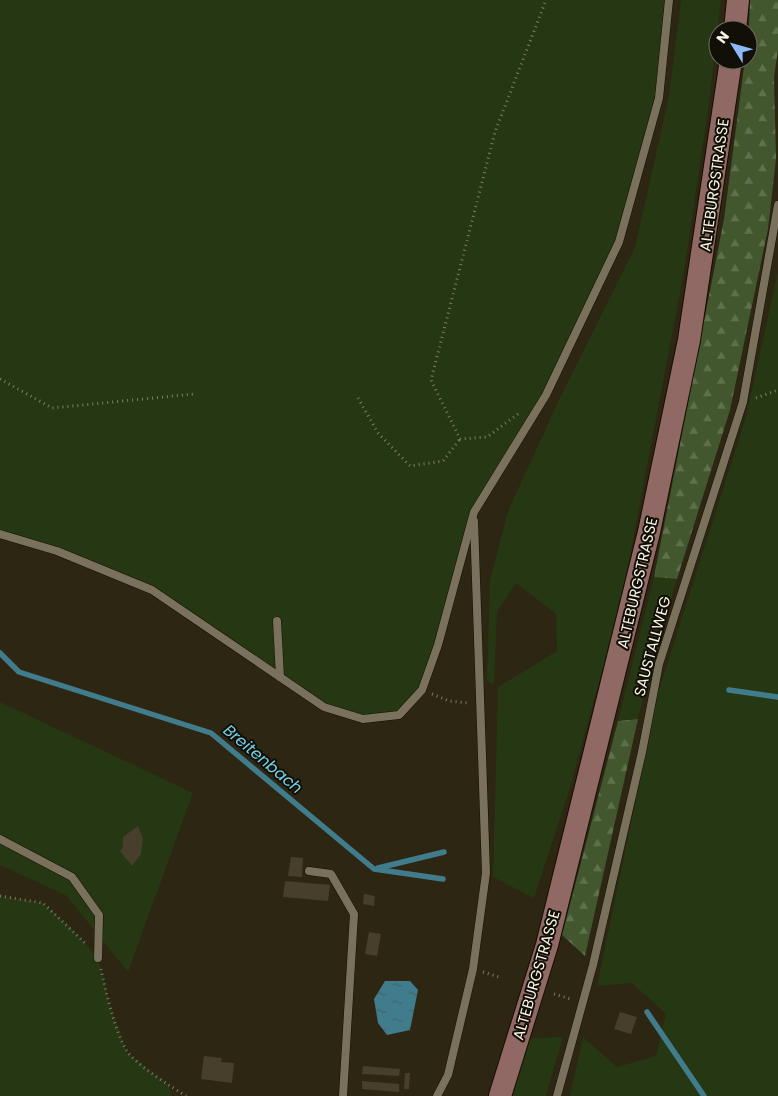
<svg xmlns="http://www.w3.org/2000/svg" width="778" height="1096" font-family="Poppins,sans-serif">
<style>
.green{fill:#263713}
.forest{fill:url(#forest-firs)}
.water{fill:url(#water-ripples)}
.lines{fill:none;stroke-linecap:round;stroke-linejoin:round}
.stream{stroke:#417c8d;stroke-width:5.5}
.building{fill:#473f2b}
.service-casing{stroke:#150e00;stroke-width:9}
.secondary-casing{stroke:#150e00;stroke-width:24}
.path{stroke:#807a69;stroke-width:3;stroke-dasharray:1 4;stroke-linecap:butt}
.service{stroke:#7a715c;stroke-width:8}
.secondary{stroke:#916964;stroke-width:22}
.labels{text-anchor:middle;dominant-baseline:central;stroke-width:4;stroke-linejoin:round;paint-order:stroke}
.street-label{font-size:15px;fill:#f9f5e8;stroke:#120f07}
.water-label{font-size:16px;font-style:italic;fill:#73d1ec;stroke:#120f07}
</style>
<defs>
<pattern id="forest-firs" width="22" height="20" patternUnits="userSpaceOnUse" patternTransform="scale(1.25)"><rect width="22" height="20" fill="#43572f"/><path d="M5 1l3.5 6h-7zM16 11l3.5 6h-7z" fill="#5f704d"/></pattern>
<pattern id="water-ripples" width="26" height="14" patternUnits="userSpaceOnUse" patternTransform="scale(1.25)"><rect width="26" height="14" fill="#417c8d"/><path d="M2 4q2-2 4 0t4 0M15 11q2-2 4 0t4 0" fill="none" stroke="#46636a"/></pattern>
</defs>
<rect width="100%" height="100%" fill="#2d2613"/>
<g class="green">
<path d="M0,0H669L659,98L619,242L546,395L474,512L422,690L399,715L363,719L324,707L152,590L0,534Z"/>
<path d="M681,0H721L709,104L684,272L621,603L569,791L534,898L493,877L498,687L557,651L556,614L516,583L497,612L494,684L487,681L490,581L508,511L558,402L635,247L669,96Z"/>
<path d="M778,271V1096H570L583,1037L617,1067L656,1056L666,1014L632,983L597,986L658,693L746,417Z"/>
<path d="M654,577L677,579L651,666L638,719L618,721Z"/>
<path d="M0,702L193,793L128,972L67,896L0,865Z"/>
<path d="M0,896L43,903L72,929L98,958L110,1006L127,1052L169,1085L171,1096H0Z"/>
<path d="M563,1037L546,1096H500L518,1039Z"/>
</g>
<g class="forest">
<path d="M750,0H778V50L774,77L776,159L768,229L730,410L677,579L654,577L724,219L745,60H748Z"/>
<path d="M638,719L585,956L562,935L618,721Z"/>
</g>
<path class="water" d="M385,981H410L418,990L410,1030L387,1035L378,1023L374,999Z"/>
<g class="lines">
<g class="stream">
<path d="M0,653L19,672L211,733L374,869L443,879"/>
<path d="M729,690L778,697"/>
<path d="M378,868L444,852"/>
<path d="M647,1012L704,1096"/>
</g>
</g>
<g class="building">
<path d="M138,826L143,839L141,854L132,866L120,851L123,847V837Z"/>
<path d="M291,857L303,858L302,877L288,876Z"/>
<path d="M285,881L330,885L328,901L283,897Z"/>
<path d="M364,894L375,896L374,906L363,904Z"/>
<path d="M369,932L381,934L377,956L365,954Z"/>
<path d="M620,1012L637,1017L631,1034L614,1029Z"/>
<path d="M204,1056L222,1058L221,1062L234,1063L232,1083L201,1079Z"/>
<path d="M363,1066L400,1069L399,1076L362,1074Z"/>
<path d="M405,1073H410L409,1089H404Z"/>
<path d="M362,1081L399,1084V1092L362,1089Z"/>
</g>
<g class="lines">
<defs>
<g id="service">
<path d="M0,534L57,551L152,590L324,707L363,719L399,715L422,690L438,645L474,512L546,395L619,242L659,98L669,0"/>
<path d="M277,621L280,677"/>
<path d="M0,839L72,877L99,915L98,958"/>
<path d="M309,871L331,874L354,914L343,1096"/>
<path d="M437,1096L448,1075L473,969L486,873L474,521"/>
<path d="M557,1096L593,965L642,752L659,664L743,402L778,205"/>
</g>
<g id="secondary">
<path d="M735,30L738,0"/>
<path d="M500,1096L547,945L649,532L689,340L731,60"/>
</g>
</defs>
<use href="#service" class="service-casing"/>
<use href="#secondary" class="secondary-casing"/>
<g class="path">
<path d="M0,379L52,408L194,394"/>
<path d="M358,398L378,433L410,466L443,461L460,439"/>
<path d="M756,398L778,390"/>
<path d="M518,414L487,437L460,439L431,380L495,132L546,0"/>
<path d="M432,694L449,701L469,703"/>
<path d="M0,896L43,903L85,943"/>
<path d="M101,969C106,992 115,1032 127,1051C135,1064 173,1088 186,1096"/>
<path d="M483,972L499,977"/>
<path d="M554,994L571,999"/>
</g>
<use href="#service" class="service"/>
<use href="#secondary" class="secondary"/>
</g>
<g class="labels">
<g class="street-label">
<text transform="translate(714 185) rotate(-82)">ALTEBURGSTRASSE</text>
<text transform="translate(637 583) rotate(-77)">ALTEBURGSTRASSE</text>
<text transform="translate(652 646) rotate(-75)">SAUSTALLWEG</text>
<text transform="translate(536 975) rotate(-74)">ALTEBURGSTRASSE</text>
</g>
<g class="water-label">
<text transform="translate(263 759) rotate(40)">Breitenbach</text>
</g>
</g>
<g transform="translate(733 45) rotate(307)"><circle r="24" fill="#120f07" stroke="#6e6b61"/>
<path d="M0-4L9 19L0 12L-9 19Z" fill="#8cb9fc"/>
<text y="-8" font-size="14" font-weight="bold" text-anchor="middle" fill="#f9f5e8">N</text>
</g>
</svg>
